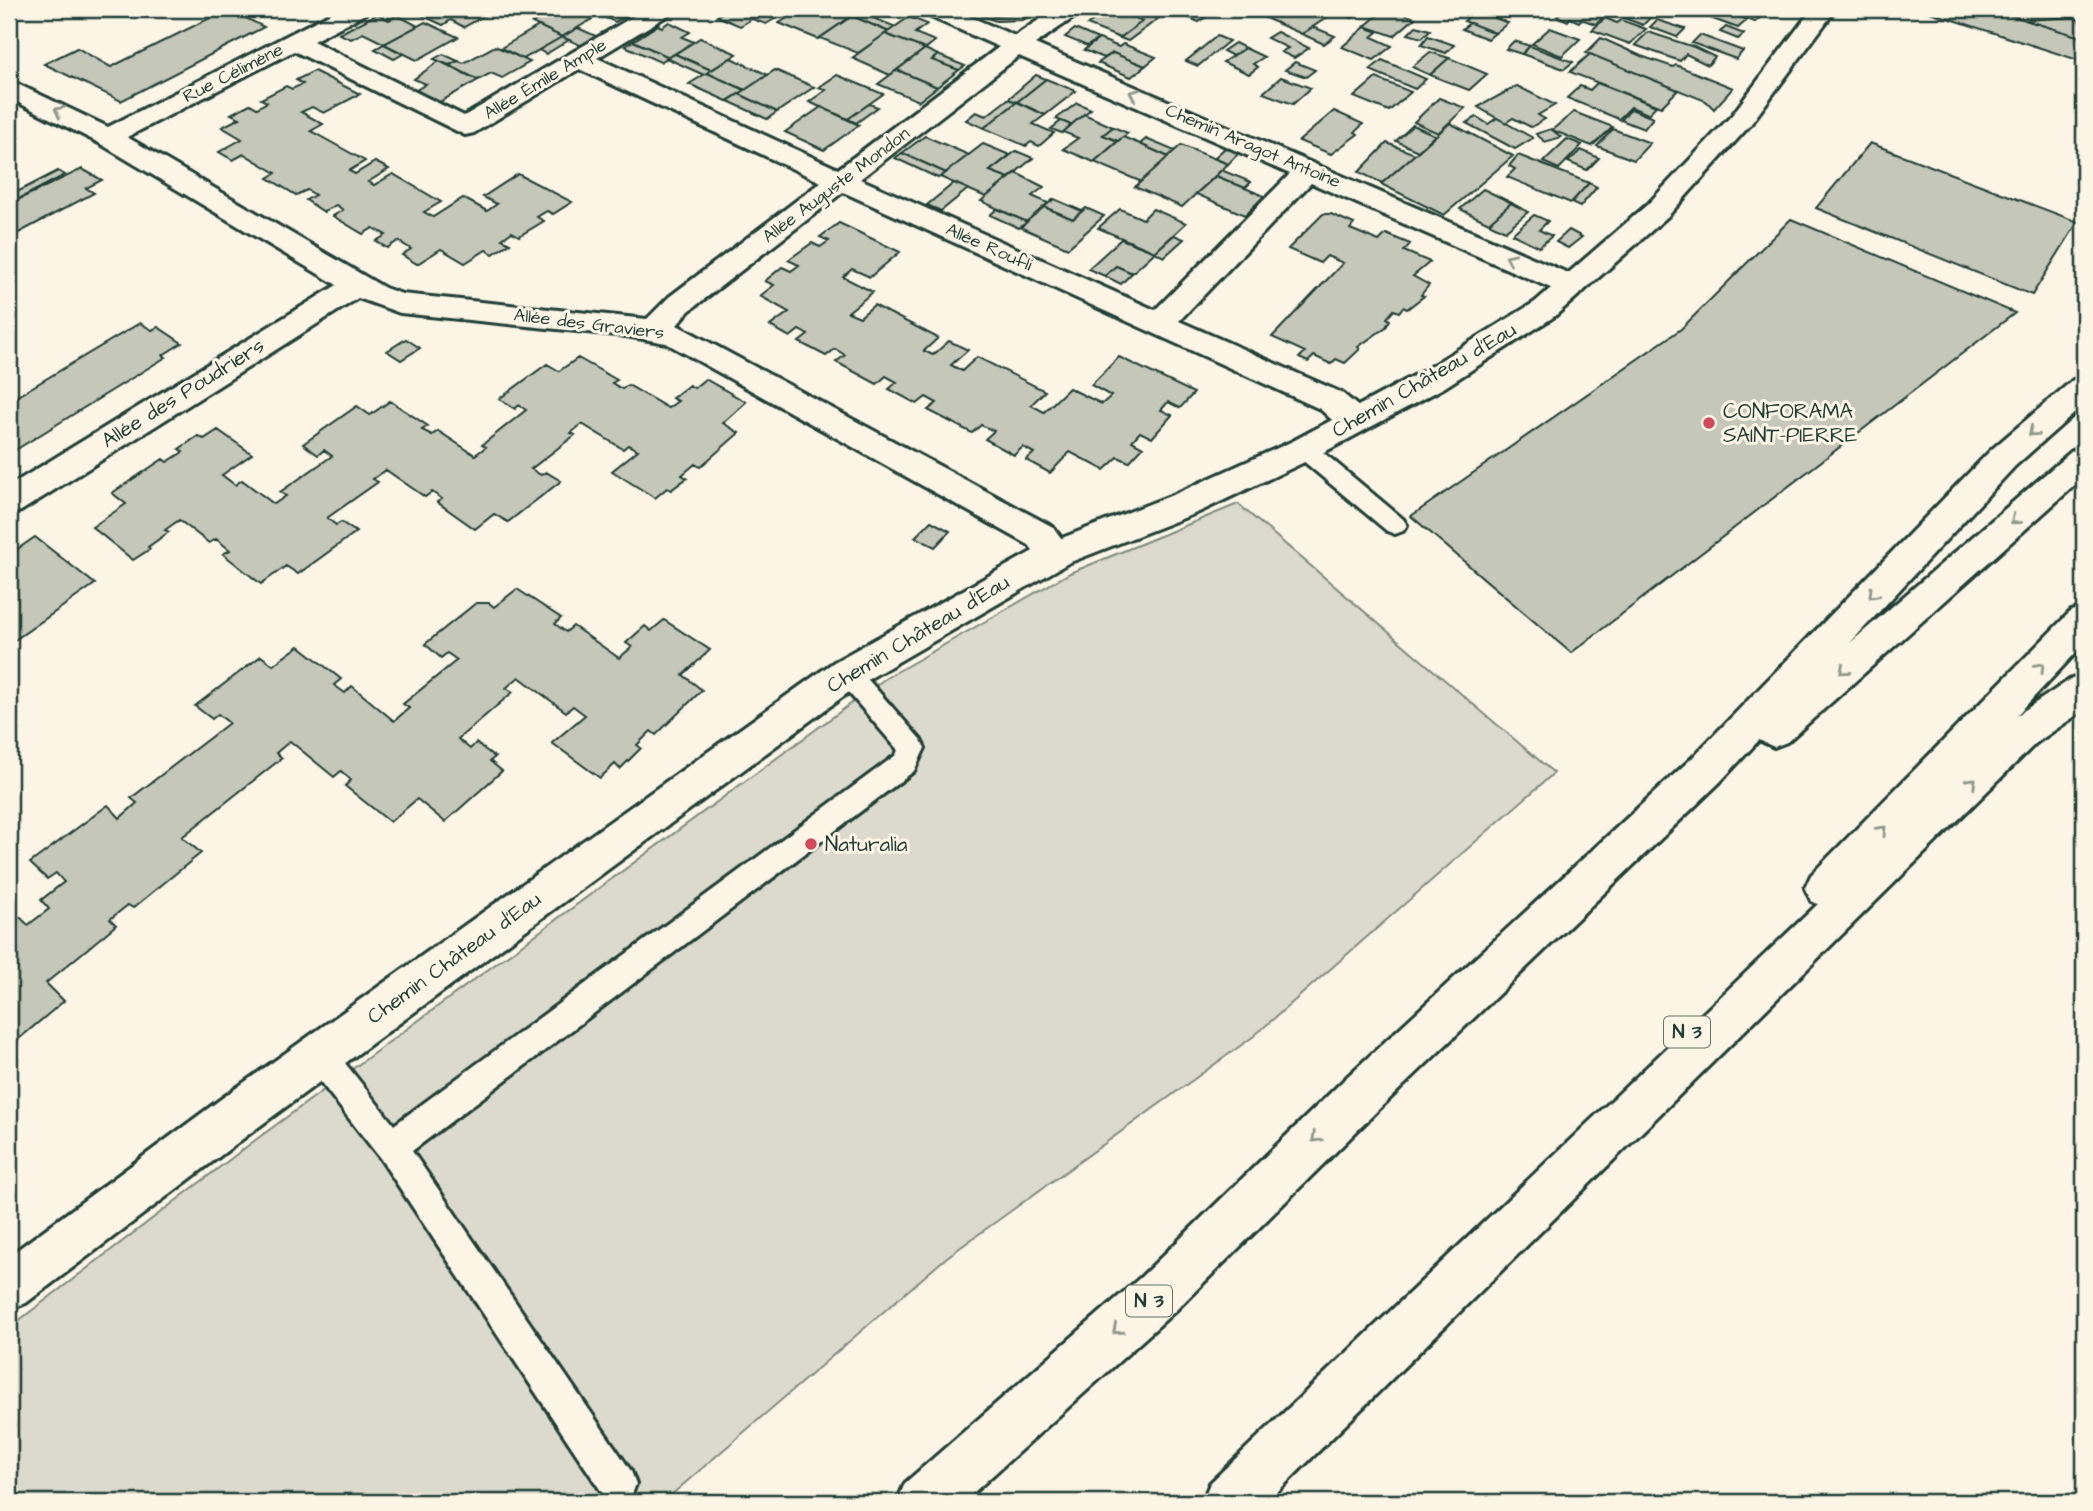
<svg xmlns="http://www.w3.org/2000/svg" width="2093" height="1511" font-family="'Architects Daughter',sans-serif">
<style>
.green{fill:#dcdacc;stroke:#7e8c80;stroke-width:2}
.building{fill:#c5c7b9;stroke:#1f3d34;stroke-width:2}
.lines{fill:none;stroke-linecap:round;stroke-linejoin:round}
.lane-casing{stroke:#1f3d34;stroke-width:6}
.street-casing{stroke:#1f3d34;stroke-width:6}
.secondary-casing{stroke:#1f3d34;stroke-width:6}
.highway-casing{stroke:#1f3d34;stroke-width:6}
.lane{fill:#fcf5e5;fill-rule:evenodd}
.street{fill:#fcf5e5;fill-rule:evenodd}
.secondary{fill:#fcf5e5;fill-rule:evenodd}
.highway{fill:#fcf5e5;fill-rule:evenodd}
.oneway{stroke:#8e998c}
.poi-dot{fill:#d1495b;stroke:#fcf5e5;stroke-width:2.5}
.labels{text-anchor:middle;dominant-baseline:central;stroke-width:6;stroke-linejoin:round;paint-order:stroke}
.far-street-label{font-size:18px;fill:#1f3d34;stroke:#fcf5e5}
.shield{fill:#fcf5e5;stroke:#617469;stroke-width:2}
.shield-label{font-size:19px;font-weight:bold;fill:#1f3d34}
.street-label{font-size:21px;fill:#1f3d34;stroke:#fcf5e5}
.poi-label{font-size:21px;fill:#1f3d34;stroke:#fcf5e5;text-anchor:start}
</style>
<rect width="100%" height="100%" fill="#fcf5e5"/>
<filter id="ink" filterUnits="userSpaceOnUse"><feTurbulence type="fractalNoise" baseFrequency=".0143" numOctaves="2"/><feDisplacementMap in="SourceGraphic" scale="14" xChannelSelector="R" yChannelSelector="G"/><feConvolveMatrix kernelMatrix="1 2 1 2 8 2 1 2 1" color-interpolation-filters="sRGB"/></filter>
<g filter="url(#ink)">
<path class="green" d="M1238,504L1554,773L1254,1036L947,1257L663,1502H9V1328L254,1141L886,678L1070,573Z"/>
<g class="building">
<path d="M228,9L264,27L121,101L44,64L77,48L111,67Z"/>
<path d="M433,9H491L494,10L464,27L451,20L443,25L421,15Z"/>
<path d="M557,9H585L599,15L562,37L532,23Z"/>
<path d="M605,9H618L616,10L628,15L615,22L596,14Z"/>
<path d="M728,9H784L788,11L766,24L752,19L740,26L717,16Z"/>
<path d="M802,9L815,13L822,9H832L852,16L818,39L779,23Z"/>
<path d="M964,9H976L993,16L1025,13L1031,9H1039L1023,20L996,21Z"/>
<path d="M976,9H1031L1025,13L993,16Z"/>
<path d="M1108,9H1112L1143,21L1120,38L1087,25Z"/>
<path d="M1112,9H1145L1163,15L1128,41L1120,38L1143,21Z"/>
<path d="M1178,9H1209L1214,11L1199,22L1174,12Z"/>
<path d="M1235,9H1268L1258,17Z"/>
<path d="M1277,9H1299L1326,18L1302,34L1263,17Z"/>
<path d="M1332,9H1365L1352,18L1329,10Z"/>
<path d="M1368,9H1389L1415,18L1394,36L1365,26L1378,15L1366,11Z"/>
<path d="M1566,9H1585L1607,15L1595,24L1581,19L1579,22L1570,18L1568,21L1557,16Z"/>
<path d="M1685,9H1747L1750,10L1741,17L1747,20L1738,28Z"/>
<path d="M1924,9H1990L2084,38V62L1923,10Z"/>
<path d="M1631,10L1651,17L1643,25L1624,18Z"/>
<path d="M1750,10L1763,15L1755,22L1741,17Z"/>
<path d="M1477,11L1508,23L1495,33L1464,21Z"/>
<path d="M858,12L896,27L889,32L852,16Z"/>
<path d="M377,14L389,20L397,15L418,26L385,44L363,33L351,39L339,34Z"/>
<path d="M852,16L889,32L858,53L820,38Z"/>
<path d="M909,17L927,24L915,33L935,41L925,49L885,34Z"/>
<path d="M2075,17L2084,26V38L2025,20Z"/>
<path d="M1605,18L1617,23L1621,20L1646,29L1630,44L1592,30Z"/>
<path d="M1657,20L1685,29L1677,37L1650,27Z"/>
<path d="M425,22L458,37L417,60L384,44Z"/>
<path d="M669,22L690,32L682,37L694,42L669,57L633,41L658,25L662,27Z"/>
<path d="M1470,23L1495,33L1488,39L1462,29Z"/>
<path d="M539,26L562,37L523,59L501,48Z"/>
<path d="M1416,26L1430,30L1422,38L1408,34Z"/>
<path d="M1313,27L1335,36L1324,44L1302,34Z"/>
<path d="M1365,27L1378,32L1372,37L1392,46L1374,60L1342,47Z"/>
<path d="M1726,27L1744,34L1738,39L1720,32Z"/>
<path d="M578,28L598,37L582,46L562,37Z"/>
<path d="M1550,28L1580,39L1562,56L1532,44Z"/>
<path d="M1075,29L1098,39L1087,46L1065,37Z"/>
<path d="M1277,32L1309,48L1294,58L1281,52L1288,48L1267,38Z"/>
<path d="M1648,32L1694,47L1715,57L1708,65L1686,54L1680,61L1635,45Z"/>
<path d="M885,34L925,49L890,75L852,58Z"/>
<path d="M1700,35L1743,51L1736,59L1692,43Z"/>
<path d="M1217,36L1229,41L1198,66L1186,61Z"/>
<path d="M1428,36L1454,45L1446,53L1421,45Z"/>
<path d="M562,37L569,40L546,54L539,50Z"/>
<path d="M700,38L737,54L711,70L675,54Z"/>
<path d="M1601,38L1641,56L1673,67L1676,65L1733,88L1714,109L1706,101L1586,53Z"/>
<path d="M1099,39L1119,47L1123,44L1156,57L1145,66L1113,53L1104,58L1084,50Z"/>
<path d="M633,41L669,57L660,62L625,46Z"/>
<path d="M1514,41L1530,46L1522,54L1506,49Z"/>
<path d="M1235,43L1245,48L1233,56L1223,51Z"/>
<path d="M384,44L403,54L394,59L375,49Z"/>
<path d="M495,46L530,62L502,78L491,73L478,80L449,65L458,61L464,63Z"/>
<path d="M1530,46L1573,62L1564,69L1522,54Z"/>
<path d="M1245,48L1264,57L1253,64L1258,67L1249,74L1223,62Z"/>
<path d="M925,49L938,55L932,60L959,70L937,87L897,70Z"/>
<path d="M1430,52L1449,58L1430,75L1412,67Z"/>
<path d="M1113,53L1145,66L1131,77L1098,63Z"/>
<path d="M443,54L458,61L449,65L434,59Z"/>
<path d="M675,54L711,70L704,75L666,58Z"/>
<path d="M1590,54L1678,90L1661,107L1570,72Z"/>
<path d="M938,55L965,66L959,70L932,60Z"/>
<path d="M731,58L768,75L745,90L707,73Z"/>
<path d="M1449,58L1487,74L1469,90L1430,75Z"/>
<path d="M1382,60L1426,79L1415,89L1370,70Z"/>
<path d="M439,61L478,80L436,104L413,92L426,84L414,79Z"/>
<path d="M1295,62L1315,70L1306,77L1285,70Z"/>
<path d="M775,70L814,87L777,112L739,94Z"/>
<path d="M897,70L937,87L919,101L878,84Z"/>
<path d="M314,71L360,94L324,113L312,107L301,112L323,124L311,131L365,161L349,171L355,174L375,162L389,169L368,182L374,185L393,174L441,202L424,212L433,217L463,198L487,211L497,204L483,197L518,174L572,202L553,214L547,211L537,217L544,221L519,236L512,232L502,239L510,243L493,254L486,250L465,263L441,249L417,264L402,255L411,249L398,241L387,248L376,241L386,235L373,228L363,234L333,216L343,210L336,205L324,212L306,200L315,195L307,190L296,195L268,178L276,173L244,154L233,160L219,152L242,139L222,127L240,118L231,114L250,104L257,108L267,102L261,99L286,86L292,89L303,84L296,80Z"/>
<path d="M707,73L745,90L727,101L689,84Z"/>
<path d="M837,75L883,94L848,119L809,102L826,90L819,87Z"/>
<path d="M1036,75L1046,79L1017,102L1008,99Z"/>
<path d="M1281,77L1311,88L1293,104L1263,93Z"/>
<path d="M1376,78L1411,92L1389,111L1354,97Z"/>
<path d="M1046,79L1076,91L1045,115L1017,102Z"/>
<path d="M1597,83L1656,106L1648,114L1631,107L1619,119L1567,98L1580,86L1590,90Z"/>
<path d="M1517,86L1555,105L1538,115L1545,119L1531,127L1513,118L1505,123L1478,107Z"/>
<path d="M739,94L777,112L767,119L728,101Z"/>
<path d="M1439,98L1465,108L1438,133L1414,122Z"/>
<path d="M1008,99L1017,102L984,128L966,120L976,112L986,116Z"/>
<path d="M1017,102L1045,115L1033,124L1054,133L1039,146L1031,142L1026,146L984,128Z"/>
<path d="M1077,103L1091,109L1071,125L1056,119Z"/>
<path d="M869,104L878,107L856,123L848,119Z"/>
<path d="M821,107L859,125L824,150L785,132Z"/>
<path d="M1631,109L1653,118L1644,129L1621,120Z"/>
<path d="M1334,111L1363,124L1355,132L1358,134L1331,154L1299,141Z"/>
<path d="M1574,112L1613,127L1592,146L1552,130Z"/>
<path d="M1084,114L1113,127L1103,135L1118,141L1094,162L1063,149L1078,138L1063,132Z"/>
<path d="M1477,117L1488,124L1497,118L1533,138L1515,149L1466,123Z"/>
<path d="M1061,121L1071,125L1062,133L1051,129Z"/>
<path d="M1450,123L1513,156L1444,215L1381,184Z"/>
<path d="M1413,125L1435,135L1418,151L1396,141Z"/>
<path d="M1113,127L1128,133L1118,141L1103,135Z"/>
<path d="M1551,129L1561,137L1545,142L1536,134Z"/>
<path d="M1613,129L1650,143L1634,160L1597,146Z"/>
<path d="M925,136L969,155L946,173L902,153Z"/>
<path d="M1123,137L1140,144L1169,157L1142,182L1094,162Z"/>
<path d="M1146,139L1175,151L1169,157L1140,144Z"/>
<path d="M1567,139L1582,145L1559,169L1543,162Z"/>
<path d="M1387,143L1415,154L1382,183L1359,172Z"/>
<path d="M1870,143L2078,222L2032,295L1816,208Z"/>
<path d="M983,144L1010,155L990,171L1009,178L986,197L940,177Z"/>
<path d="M1181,145L1228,164L1182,207L1135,187Z"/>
<path d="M1226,147L1240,152L1228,164L1214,158Z"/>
<path d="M1581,150L1599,158L1587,170L1568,162Z"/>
<path d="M1016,151L1033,158L1009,178L990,171Z"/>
<path d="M902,153L946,173L938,178L895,158Z"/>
<path d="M1518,155L1589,183L1571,203L1507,177L1515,169L1509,166Z"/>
<path d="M82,169L102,180L86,188L94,193L9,238V204Z"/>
<path d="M1221,170L1251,182L1245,188L1216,176Z"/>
<path d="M58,171L65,175L9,204V196Z"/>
<path d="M1016,173L1044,187L1032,196L1048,203L1027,222L981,201Z"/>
<path d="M1216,176L1245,188L1264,196L1245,215L1196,194Z"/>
<path d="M954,183L968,189L941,211L927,205Z"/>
<path d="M1589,183L1597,187L1580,207L1571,203Z"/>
<path d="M1483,189L1512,203L1489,223L1460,209Z"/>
<path d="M1054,199L1082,211L1073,219L1044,207Z"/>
<path d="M1511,203L1528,212L1505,231L1489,223Z"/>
<path d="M1044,207L1073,219L1086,208L1104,216L1068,248L1020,227Z"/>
<path d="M997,209L1027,222L1019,228L990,215Z"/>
<path d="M1120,209L1143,219L1153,209L1186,223L1155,252L1098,228Z"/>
<path d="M1323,214H1331L1354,224L1350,229L1379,241L1386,234L1410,244L1404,251L1430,262L1413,276L1429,285L1421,295L1424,296L1407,309L1403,307L1399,312L1394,310L1387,318L1390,320L1386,327L1358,347L1360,349L1345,363L1336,359L1331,364L1314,356L1308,362L1299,358L1305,352L1272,337L1343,263L1327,256L1320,263L1288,249Z"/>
<path d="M1534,215L1548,221L1539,230L1552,236L1539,247L1512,234Z"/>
<path d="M1791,219L2015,313L1571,653L1411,516L1681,329Z"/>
<path d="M839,223L900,252L870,277L852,269L843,277L873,292L848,312L860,317L874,305L938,338L924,351L933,355L949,341L968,350L951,365L962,371L977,357L1045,391L1031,405L1044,412L1069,388L1102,404L1111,396L1091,385L1119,357L1194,393L1180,408L1168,402L1161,410L1172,415L1152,438L1140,432L1132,441L1143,447L1129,462L1118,457L1104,470L1070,452L1050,473L1026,460L1034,453L1023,447L1014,455L985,439L994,431L981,425L972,433L928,410L937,403L926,397L917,404L889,389L897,382L886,376L877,384L836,362L845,355L835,349L826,356L799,342L808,335L799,330L790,337L770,326L789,312L760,296L774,285L765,281L782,267L791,271L799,265L788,260L812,243L820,247L829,241L820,237Z"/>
<path d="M1569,230L1582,237L1568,248L1556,242Z"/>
<path d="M1174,235L1184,239L1164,257L1155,252Z"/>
<path d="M1121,239L1155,252L1132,273L1116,266L1105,276L1088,269Z"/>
<path d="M1116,266L1132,273L1121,284L1105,276Z"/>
<path d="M140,323L152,330L158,327L182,343L163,355L166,357L9,454V401Z"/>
<path d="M406,339L420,348L401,360L387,351Z"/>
<path d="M578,358L617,380L612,383L622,389L628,385L668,408L678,401L672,398L689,385L694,388L705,379L746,402L723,423L739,433L700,467L695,464L682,475L687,478L671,490L667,488L655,498L612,471L638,450L628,445L623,449L582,424L571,433L575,435L531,469L541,475L546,472L561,481L508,522L494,514L475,529L437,502L442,499L432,492L425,497L386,470L373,479L378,482L327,518L336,525L341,522L356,532L298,574L286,566L261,584L223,554L230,550L216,539L209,543L179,520L165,530L169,532L148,547L150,549L133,560L92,527L126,504L112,493L163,459L167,462L183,452L179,449L198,436L204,439L218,430L252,454L222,475L235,485L242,480L274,504L286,496L280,492L332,456L324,450L318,455L303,444L357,406L370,415L390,401L428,426L422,430L432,435L438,431L475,455L486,447L482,445L526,410L519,405L515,409L499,399L547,364L559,371Z"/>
<path d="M931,521L950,531L935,547L915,537Z"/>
<path d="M35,537L95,584L9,644V555Z"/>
<path d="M517,589L561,618L555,624L566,632L573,626L619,658L632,647L626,643L645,626L651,631L664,620L710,650L683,675L702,690L656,735L651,731L637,745L641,748L620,769L615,764L600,778L552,743L585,715L573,706L566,712L519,677L506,688L513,692L458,739L470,749L476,743L495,757L490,761L502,771L445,822L417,799L390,822L345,786L351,780L341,771L334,777L290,741L276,753L282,758L182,837L201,853L133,908L128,905L110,919L116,925L46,983L64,1001L9,1047V926L20,917L28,925L49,909L41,900L64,882L56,873L47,879L30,863L108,805L120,818L137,803L131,798L229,723L218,714L212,719L195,706L261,656L273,665L299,646L341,679L334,685L345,693L352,686L394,721L409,708L403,704L457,660L447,653L441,658L425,644L476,603H489L494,607Z"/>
</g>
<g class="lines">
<defs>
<g id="lane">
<path d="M1304,441L1312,443L1403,519L1407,525L1403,531L1395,534L1387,531L1296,455L1293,449L1296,443Z"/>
<path d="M847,663L856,666L921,740L925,748L914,771L412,1151L631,1471L636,1484L631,1497L618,1502L605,1497L380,1158L308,1066L304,1055L308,1044L319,1040L330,1044L394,1125L896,755L898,750L838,680L834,673L838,666Z"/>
</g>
<path id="street" d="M339,9H369L365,14L313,41L464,116L646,9H674L670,14L597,58L838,169L999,47L924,14L920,9H952L1015,36L1055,9H1083L1079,14L1035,44L1582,279L1587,286L1582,293L1572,295L1562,293L1311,183L1179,321L1342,393L1366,413L1371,421L1366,429C1345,435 1335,422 1320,409L843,192L689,311L677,325L1053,527L1073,554L1068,563C1046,570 1042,561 1029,545L666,343L626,336L400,313L358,298L21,511L9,514V486L337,285L99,143L9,98V80L108,127ZM294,51L465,135L474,133L579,69L821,182L669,297L647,319L402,294L385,288L127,137ZM1019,56L1290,174L1155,310L860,179Z"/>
<path id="secondary" d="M1812,9H1836L1750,125L1668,216L1555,316L1445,387L1315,457L1199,512L1068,563L860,684L253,1131L26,1303L9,1310V1256L221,1099L834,662L1044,545L1175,494L1293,441L1423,371L1535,302L1648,204L1732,115Z"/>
<g id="highway">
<path d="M2084,377V405L2015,466L1850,643L2072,451L2084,447V477L1787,742L1774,747L1759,740L1720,782L1381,1107L1175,1311L963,1502H897L905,1483L1141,1277L1349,1075L1692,758L1991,450L2073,380Z"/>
<path d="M2084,607V644L2016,716L2071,679L2084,675V710L2036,743L1267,1502H1202L1210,1483L1818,904L1811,901L1805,888L1811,875L2071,611Z"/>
</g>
</defs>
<use href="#lane" class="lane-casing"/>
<use href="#street" class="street-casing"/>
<use href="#secondary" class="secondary-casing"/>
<use href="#highway" class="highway-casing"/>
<use href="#lane" class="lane"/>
<use href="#street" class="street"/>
<use href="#secondary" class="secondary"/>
<use href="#highway" class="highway"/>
</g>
<defs><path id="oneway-chevron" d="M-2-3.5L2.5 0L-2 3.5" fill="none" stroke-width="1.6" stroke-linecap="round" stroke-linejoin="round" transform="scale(1.75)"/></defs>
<g class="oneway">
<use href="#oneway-chevron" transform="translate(1134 94) rotate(-157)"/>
<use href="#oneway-chevron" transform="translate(59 111) rotate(-153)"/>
<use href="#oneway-chevron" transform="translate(1510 258) rotate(-156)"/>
<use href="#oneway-chevron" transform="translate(2033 432) rotate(139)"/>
<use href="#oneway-chevron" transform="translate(2015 520) rotate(139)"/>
<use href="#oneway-chevron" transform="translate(1873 594) rotate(134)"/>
<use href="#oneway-chevron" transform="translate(2040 667) rotate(-46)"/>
<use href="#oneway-chevron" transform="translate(1844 670) rotate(139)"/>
<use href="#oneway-chevron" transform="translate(1972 782) rotate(-44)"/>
<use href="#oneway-chevron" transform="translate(1882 830) rotate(-46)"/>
<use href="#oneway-chevron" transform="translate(1316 1138) rotate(136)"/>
<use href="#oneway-chevron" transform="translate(1117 1330) rotate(138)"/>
</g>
</g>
<g class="poi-dot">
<circle cx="1709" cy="423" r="7"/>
<circle cx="811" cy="844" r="7"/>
</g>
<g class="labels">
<g class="far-street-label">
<text transform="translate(233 73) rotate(-27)">Rue Célimène</text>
<text transform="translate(545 79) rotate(-31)">Allée Émile Ample</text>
<text transform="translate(1253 146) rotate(23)">Chemin Aragot Antoine</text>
<text transform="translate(836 185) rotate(-37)">Allée Auguste Mondon</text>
<text transform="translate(989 247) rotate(24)">Allée Roufli</text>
<text transform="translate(589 324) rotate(7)">Allée des Graviers</text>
</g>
<g class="shield">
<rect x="1664" y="1016.5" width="46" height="31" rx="5"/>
<rect x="1126" y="1285.5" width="46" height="31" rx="5"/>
</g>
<g class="shield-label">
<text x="1687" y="1032">N 3</text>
<text x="1149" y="1301">N 3</text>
</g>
<g class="street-label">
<text transform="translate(1424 380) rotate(-30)">Chemin Château d'Eau</text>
<text transform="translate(183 393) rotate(-32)">Allée des Poudriers</text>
<text transform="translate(918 634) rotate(-31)">Chemin Château d'Eau</text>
<text transform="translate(454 958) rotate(-36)">Chemin Château d'Eau</text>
</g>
<g class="poi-label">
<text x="1723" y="411">CONFORAMA<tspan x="1723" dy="24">SAINT-PIERRE</tspan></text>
<text x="825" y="844">Naturalia</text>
</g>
</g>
<rect width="2093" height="1511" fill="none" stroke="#fcf5e5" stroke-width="35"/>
<rect x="18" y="18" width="2058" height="1476" fill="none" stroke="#1f3d34" stroke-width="2.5" filter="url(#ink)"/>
</svg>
